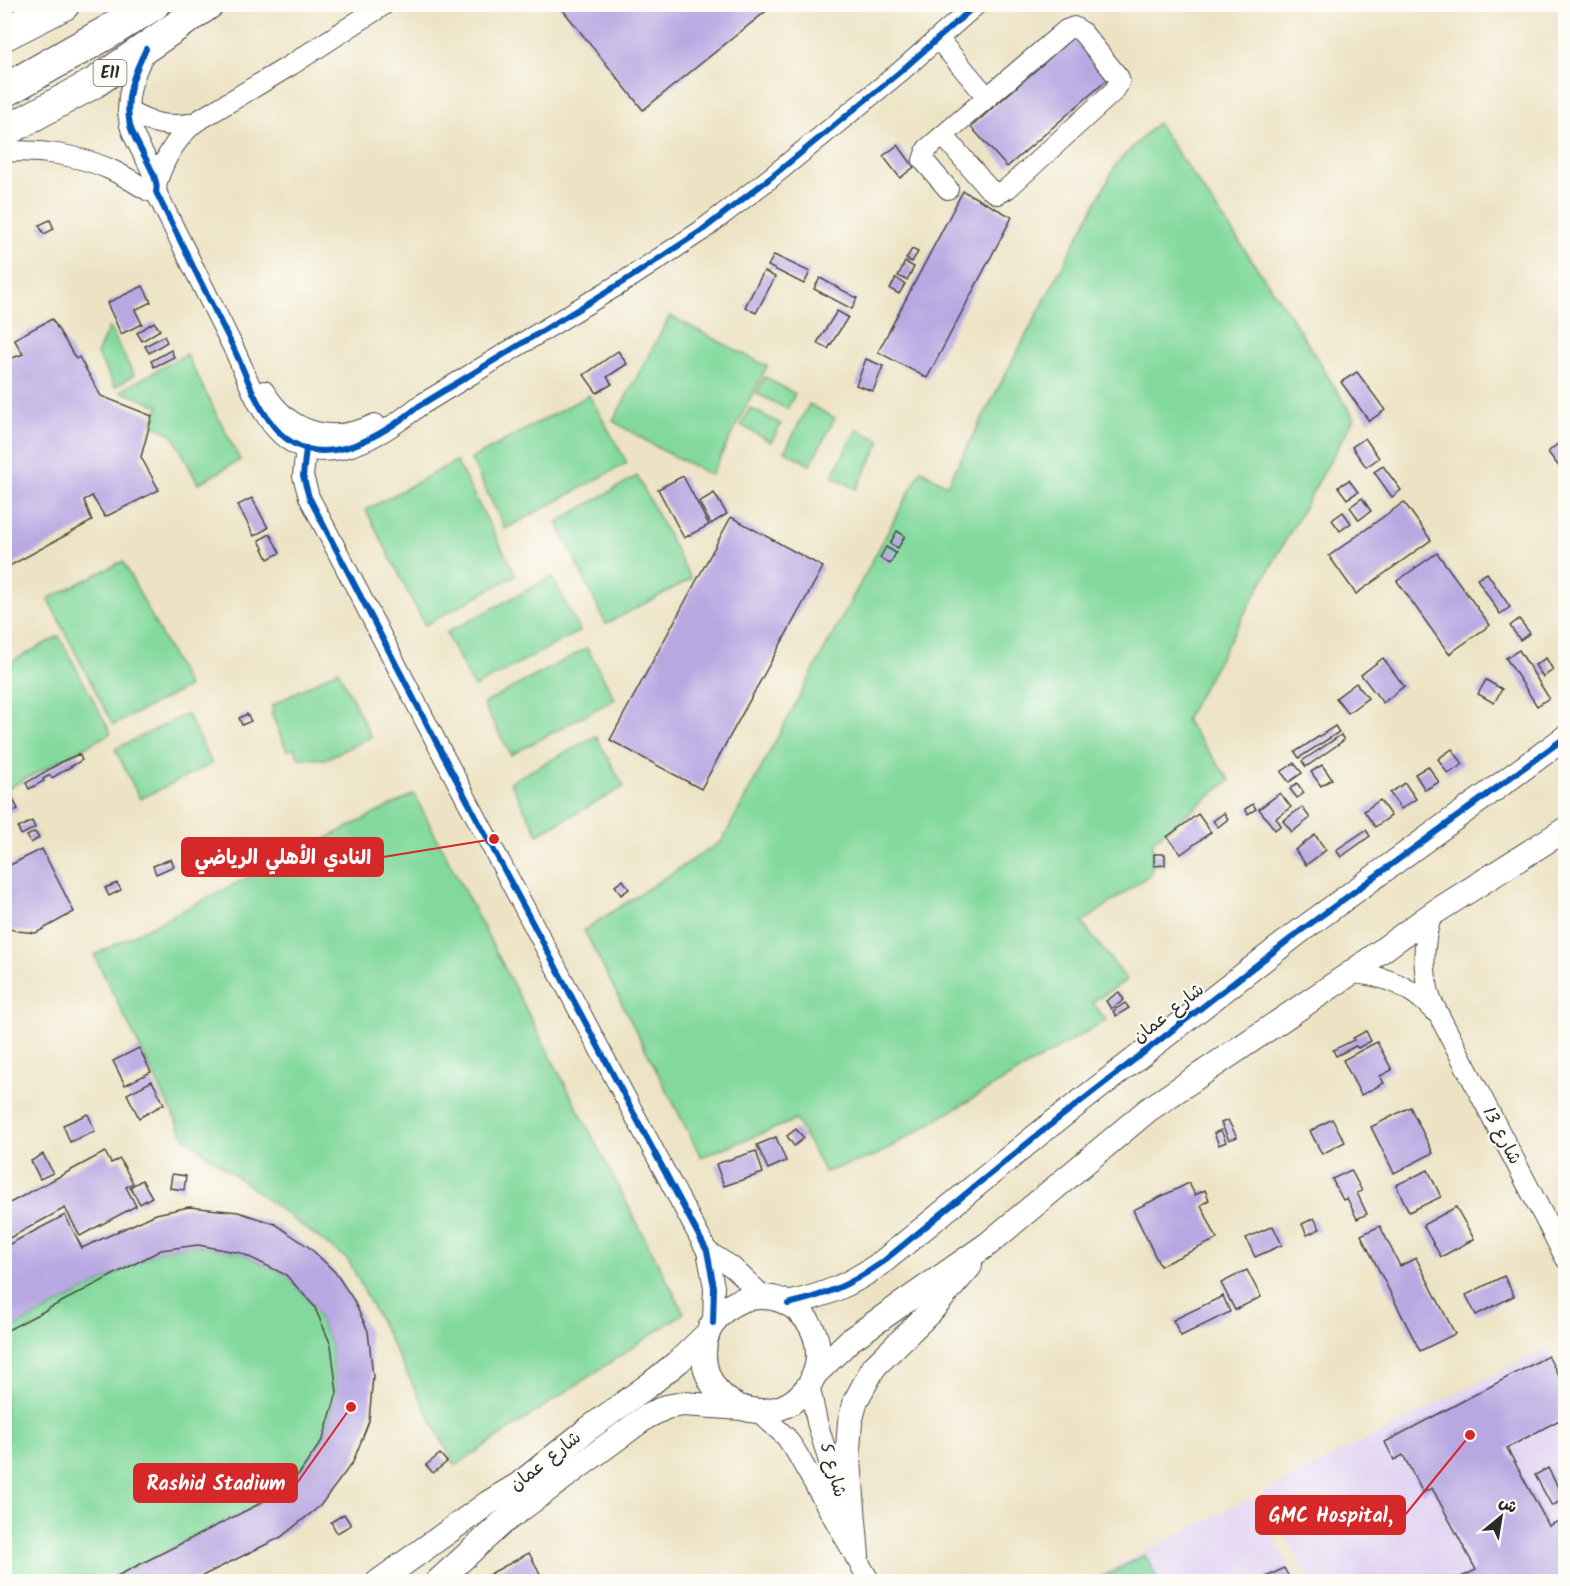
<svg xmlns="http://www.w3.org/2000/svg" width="1570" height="1586" font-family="Kalam,'Playpen Sans Arabic',sans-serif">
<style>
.built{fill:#e2d4f3}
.green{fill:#83d99d;stroke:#578264;stroke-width:1.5}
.building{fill:#b8a8e2}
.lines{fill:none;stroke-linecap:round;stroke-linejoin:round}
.minor-casing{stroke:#484742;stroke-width:22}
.tertiary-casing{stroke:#484742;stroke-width:26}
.primary-casing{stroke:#484742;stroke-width:32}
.motorway-casing{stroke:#484742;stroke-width:35}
.minor{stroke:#fff;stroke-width:20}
.tertiary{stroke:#fff;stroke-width:24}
.primary{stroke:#fff;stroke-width:30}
.motorway{stroke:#fff;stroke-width:33}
.cycleway-casing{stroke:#fdfcf7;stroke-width:10}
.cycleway{stroke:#0057b8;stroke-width:6}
.labels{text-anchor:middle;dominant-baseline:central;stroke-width:4.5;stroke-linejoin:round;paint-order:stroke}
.shield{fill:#fdfcf7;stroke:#6a6a68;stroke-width:1.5}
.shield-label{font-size:16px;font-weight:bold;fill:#2b2b2b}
.street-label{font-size:18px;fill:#2b2b2b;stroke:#fdfcf7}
.leader{fill:none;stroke:#d62828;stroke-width:2}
.callout-dot{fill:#d62828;stroke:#fdfcf7;stroke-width:2}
.callout{fill:#d62828;stroke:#d62828;stroke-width:2}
.callout-label{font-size:20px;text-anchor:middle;font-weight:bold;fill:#fff}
</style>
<rect width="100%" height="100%" fill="#fdfcf7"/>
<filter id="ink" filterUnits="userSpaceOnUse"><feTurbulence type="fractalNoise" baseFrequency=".0167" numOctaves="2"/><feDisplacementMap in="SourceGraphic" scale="12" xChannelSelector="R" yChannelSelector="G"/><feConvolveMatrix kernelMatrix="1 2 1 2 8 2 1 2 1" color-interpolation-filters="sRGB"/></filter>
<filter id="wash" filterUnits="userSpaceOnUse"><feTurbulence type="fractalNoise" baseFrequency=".008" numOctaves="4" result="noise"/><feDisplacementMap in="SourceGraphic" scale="24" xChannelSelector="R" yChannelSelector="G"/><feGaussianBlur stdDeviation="1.35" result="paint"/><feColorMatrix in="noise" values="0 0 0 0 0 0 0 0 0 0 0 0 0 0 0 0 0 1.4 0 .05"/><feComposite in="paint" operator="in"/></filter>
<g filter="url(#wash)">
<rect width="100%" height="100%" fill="#ede3c4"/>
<g class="built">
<path d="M1548,1347L1565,1378V1581H1310L1262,1493Z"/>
<path d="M1252,1497L1297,1581L1087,1582Z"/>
</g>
<g class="green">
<path d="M1157,123L1289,314L1354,418L1185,720L1230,780L1153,841L1152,873L1082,923L1127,980L1092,1002L1106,1020L877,1155L825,1172L796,1120L701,1157L584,930L722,841L921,470L947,485L1117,163Z"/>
<path d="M670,316L767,366L711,475L660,449L613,421Z"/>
<path d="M109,327L134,375L115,387L97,354Z"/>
<path d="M186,354L240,460L198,484L173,435L152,424L159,406L120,391Z"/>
<path d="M765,377L795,394L787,409L756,393Z"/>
<path d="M589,395L627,463L505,529L471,459Z"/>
<path d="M809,404L835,418L810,465L785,451Z"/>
<path d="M750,408L781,424L771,442L741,425Z"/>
<path d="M857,429L881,441L856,489L832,476Z"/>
<path d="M456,461L516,575L425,625L366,510Z"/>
<path d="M637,476L691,579L606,624L557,522Z"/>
<path d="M123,561L188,687L113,725L48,599Z"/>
<path d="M552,577L580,631L474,687L446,633Z"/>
<path d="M59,636L111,733L7,789L4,785L5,665Z"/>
<path d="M587,648L615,699L511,755L483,704Z"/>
<path d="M338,670L371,737L325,759L299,758L294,748L287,751L271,713L274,711L271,706Z"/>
<path d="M187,714L212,764L140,799L115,749Z"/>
<path d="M596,736L624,787L538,834L510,782Z"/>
<path d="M414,794L684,1313L455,1466L348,1260L185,1138L94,955Z"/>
<path d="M198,1245L241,1253L286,1275L314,1306L331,1345L337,1393L323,1439L299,1474L259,1504L107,1581L5,1582V1332L161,1250Z"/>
<path d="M1145,1555L1159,1581H1094Z"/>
</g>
<g id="blocks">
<g class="building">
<path d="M558,4H775L643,110Z"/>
<path d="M1078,33L1114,74L1007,167L971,127Z"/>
<path d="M898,145L914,167L900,178L883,156Z"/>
<path d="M963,191L1012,217L927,378L878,352Z"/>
<path d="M50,220L54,229L44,234L39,225Z"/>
<path d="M912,249L918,252L912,262L906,259Z"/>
<path d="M774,255L810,272L804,284L768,266Z"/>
<path d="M905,262L914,267L907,280L898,276Z"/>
<path d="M764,271L775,277L756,313L745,307Z"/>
<path d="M820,278L857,298L852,309L814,289Z"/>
<path d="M896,278L905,284L899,294L890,289Z"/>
<path d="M143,286L151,302L135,310L142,324L121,334L107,303Z"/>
<path d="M837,311L848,317L828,349L817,343Z"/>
<path d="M52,319L76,359L79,357L101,396L152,416L141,457L159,490L105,517L92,496L84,500L92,521L4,569V356L7,360L23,354L14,339Z"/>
<path d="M154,322L160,330L142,341L137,333Z"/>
<path d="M164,336L167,342L149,353L145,346Z"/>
<path d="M171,350L174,357L154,367L151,361Z"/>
<path d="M618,351L627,364L607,377L612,384L597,393L584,375Z"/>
<path d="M866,359L883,366L873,391L856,385Z"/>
<path d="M1357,372L1385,410L1369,421L1341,382Z"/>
<path d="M1365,438L1379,458L1366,467L1352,447Z"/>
<path d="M1561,441L1566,447V476L1548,452Z"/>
<path d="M1383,466L1401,490L1392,497L1374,472Z"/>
<path d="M683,476L709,525L684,538L658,489Z"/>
<path d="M1349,480L1358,492L1347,499L1338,487Z"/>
<path d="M714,493L727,514L711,524L699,502Z"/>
<path d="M252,498L268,528L254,536L238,505Z"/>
<path d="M1362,498L1371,511L1359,520L1350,507Z"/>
<path d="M1404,502L1431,540L1356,594L1329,556Z"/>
<path d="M1343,512L1351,523L1340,531L1332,520Z"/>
<path d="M731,517L823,567L701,789L610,740Z"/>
<path d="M897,531L905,536L898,548L890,544Z"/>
<path d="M270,534L280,553L268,559L259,540Z"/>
<path d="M886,547L896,553L890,564L880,558Z"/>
<path d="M1437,553L1490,625L1449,654L1397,581Z"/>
<path d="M1487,573L1510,607L1500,614L1477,579Z"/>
<path d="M1519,619L1530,633L1520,640L1510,626Z"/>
<path d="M1519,650L1549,698L1537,706L1506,658Z"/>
<path d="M1383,658L1404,686L1383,703L1361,675Z"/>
<path d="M1546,658L1553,670L1543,677L1535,665Z"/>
<path d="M1486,680L1502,689L1494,703L1478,694Z"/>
<path d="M1356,683L1368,698L1348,713L1336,698Z"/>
<path d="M247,714L251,721L242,725L239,718Z"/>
<path d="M1335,726L1339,732L1299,758L1295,752Z"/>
<path d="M1341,735L1344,740L1306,767L1302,761Z"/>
<path d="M1452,749L1463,764L1448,774L1438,759Z"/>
<path d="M79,754L82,760L52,778L50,775L43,779L44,781L29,789L26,783L63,761Z"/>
<path d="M1294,763L1302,773L1289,782L1281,772Z"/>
<path d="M1322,765L1332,779L1321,786L1311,772Z"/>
<path d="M1428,766L1439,782L1425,790L1415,774Z"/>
<path d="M1297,783L1304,793L1297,798L1290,789Z"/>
<path d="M1405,783L1416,799L1401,809L1390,793Z"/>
<path d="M8,790L18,809L11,813L4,800V792Z"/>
<path d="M1280,793L1291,807L1276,818L1281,825L1275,830L1259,809Z"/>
<path d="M1380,800L1391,816L1375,827L1364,811Z"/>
<path d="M1253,804L1256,809L1248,814L1245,809Z"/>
<path d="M1302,807L1310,818L1292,832L1283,821Z"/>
<path d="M1224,813L1228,819L1218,827L1213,821Z"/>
<path d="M1198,814L1211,832L1181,854L1167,837Z"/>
<path d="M32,821L35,828L21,835L18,828Z"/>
<path d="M1366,830L1370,836L1341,857L1336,850Z"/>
<path d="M35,832L39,838L31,843L27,836Z"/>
<path d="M1315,835L1326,850L1306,865L1295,850Z"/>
<path d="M42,849L74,912L36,933L17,931L4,927V868Z"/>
<path d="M1154,854H1165V865L1154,866Z"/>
<path d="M171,859L174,866L156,874L153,866Z"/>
<path d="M623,880L629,889L621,895L615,886Z"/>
<path d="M117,883L121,890L109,896L105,888Z"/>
<path d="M1119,992L1124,1000L1111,1009L1106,1001Z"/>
<path d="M1125,1003L1129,1008L1116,1016L1113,1011Z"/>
<path d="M1366,1031L1371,1041L1358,1048L1356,1046L1336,1056L1333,1050L1354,1040L1353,1038Z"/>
<path d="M1377,1042L1392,1070L1380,1076L1384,1083L1361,1095L1343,1060Z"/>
<path d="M139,1048L151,1072L125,1085L113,1061Z"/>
<path d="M152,1081L164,1104L139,1118L127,1094Z"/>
<path d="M1410,1107L1433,1153L1394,1173L1371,1127Z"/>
<path d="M88,1114L95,1131L70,1142L63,1125Z"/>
<path d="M1332,1119L1345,1142L1322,1154L1310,1131Z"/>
<path d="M1228,1120L1237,1137L1229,1140L1221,1123Z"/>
<path d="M796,1129L804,1138L794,1146L787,1136Z"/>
<path d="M1221,1130L1226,1142L1219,1145L1214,1133Z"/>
<path d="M776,1137L786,1161L768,1169L757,1145Z"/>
<path d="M756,1151L763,1173L724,1186L716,1164Z"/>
<path d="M105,1152L111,1163L120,1159L133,1183L126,1187L136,1206L80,1236L65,1208L4,1241V1206Z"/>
<path d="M43,1154L53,1173L40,1179L31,1161Z"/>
<path d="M1351,1170L1362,1191L1357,1193L1367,1214L1357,1219L1347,1198L1343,1200L1332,1179Z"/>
<path d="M1428,1170L1441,1197L1409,1212L1396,1185Z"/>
<path d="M172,1174L186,1176L184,1190L170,1188Z"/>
<path d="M142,1180L152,1197L140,1204L130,1187Z"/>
<path d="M1189,1183L1195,1195L1205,1190L1209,1200L1201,1205L1217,1239L1160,1266L1133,1210Z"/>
<path d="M189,1207L238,1212L275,1224L310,1248L335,1272L353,1299L368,1331L373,1376L369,1421L353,1462L320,1506L281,1537L192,1581H107L259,1504L299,1474L323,1439L337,1393L331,1345L314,1306L286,1275L241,1253L198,1245L161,1250L4,1332V1247L65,1215L82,1248L156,1214Z"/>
<path d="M1456,1207L1474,1239L1441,1257L1423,1225Z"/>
<path d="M1314,1218L1320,1229L1307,1235L1302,1224Z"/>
<path d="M1273,1226L1282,1245L1255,1257L1246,1238Z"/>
<path d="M1380,1226L1400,1266L1416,1258L1455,1334L1420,1351L1361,1235Z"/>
<path d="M1247,1270L1261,1297L1235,1310L1221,1283Z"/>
<path d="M1504,1276L1514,1296L1476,1315L1466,1295Z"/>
<path d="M1223,1296L1230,1312L1181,1336L1173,1320Z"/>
<path d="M1548,1356L1566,1389V1427L1561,1419L1507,1448L1549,1526L1566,1517V1581H1453L1476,1570L1432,1488L1423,1493L1403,1455L1394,1460L1385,1442Z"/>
<path d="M440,1454L447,1462L433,1473L426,1465Z"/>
<path d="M1548,1468L1564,1499L1552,1506L1535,1475Z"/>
<path d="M344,1514L351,1525L337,1533L331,1522Z"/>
<path d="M529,1553L543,1579L538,1581H477Z"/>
<path d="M1284,1568L1291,1581H1259Z"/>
</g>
</g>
</g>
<g filter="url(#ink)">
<use href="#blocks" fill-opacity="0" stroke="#484742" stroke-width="1.5"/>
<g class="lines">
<defs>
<g id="minor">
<path d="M939,40L987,97"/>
<path d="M146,49C134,73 124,97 130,125C134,144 161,176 156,192C181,242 206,293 231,343C244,368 252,397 269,420C310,480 377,440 419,406L631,277L701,231L769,179L901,71L977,4"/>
<path d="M128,111C150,124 170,128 194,123"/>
<path d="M943,135L988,188L998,194L1008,188L1114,91L1119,83V78L1082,32L1074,27L1066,30L927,149L923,160L948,189"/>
<path d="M4,152C38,149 77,155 107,168C122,174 135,183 149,191L156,192"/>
<path d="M157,182C164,158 175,140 194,123L291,65L385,4"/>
<path d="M264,391C290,433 330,445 375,424"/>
<path d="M306,448L303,476L309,497L442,753L707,1251L714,1287L713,1323"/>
<path d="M1432,914C1422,944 1422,970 1431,1000L1566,1259"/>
<path d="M1351,973C1384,975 1411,986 1434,1011"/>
<path d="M707,1251L732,1267L764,1297"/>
<path d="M809,1384L817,1422L848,1525"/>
<path d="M758,1411L786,1437L795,1450L870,1582"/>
</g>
<g id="tertiary">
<circle cx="761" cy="1354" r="57"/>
<path d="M788,1304C825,1295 848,1286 880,1264L1040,1133L1299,932L1566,737"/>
<path d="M813,1376L850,1340L988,1244L1148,1110L1351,973L1432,914L1566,829"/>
<path d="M857,1556L848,1449L850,1422L856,1400L874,1367L931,1311L970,1266"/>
<path d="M378,1582L488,1503L518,1485L588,1429L649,1385L679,1361L707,1334"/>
<path d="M437,1582L502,1523L646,1417L666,1407L683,1404L743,1408"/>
</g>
<path id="primary" d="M4,132L94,83L209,4"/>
<g id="motorway">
<path d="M4,34L63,4"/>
<path d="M4,91L108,32L153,4"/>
</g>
</defs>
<use href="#minor" class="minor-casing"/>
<use href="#tertiary" class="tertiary-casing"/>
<use href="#primary" class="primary-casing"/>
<use href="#motorway" class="motorway-casing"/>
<use href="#minor" class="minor"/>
<use href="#tertiary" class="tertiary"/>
<use href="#primary" class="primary"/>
<use href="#motorway" class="motorway"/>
<defs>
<g id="cycleway">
<path d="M146,49C134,73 124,97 130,125C134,144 161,176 156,192C181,242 206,293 231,343C244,368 252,397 269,420C310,480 377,440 419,406L631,277L701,231L769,179L901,71L977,4"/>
<path d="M306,448L303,476L309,497L442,753L707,1251L714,1287L713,1323"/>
<path d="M788,1304C825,1295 848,1286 880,1264L1040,1133L1299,932L1566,737"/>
</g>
</defs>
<use href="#cycleway" class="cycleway-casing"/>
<use href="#cycleway" class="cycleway"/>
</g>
</g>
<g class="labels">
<rect class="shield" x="93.5" y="60" width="33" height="26" rx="4.5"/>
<g class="shield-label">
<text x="110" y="73">E11</text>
</g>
<g class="street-label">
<text transform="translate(1169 1014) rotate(-38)">شارع عمان</text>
<text transform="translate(1501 1136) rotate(62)">شارع 13</text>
<text transform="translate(546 1462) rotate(-38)">شارع عمان</text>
<text transform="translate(832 1470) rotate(74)">شارع 5</text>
</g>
</g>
<path class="leader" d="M494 839L383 857M351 1407L297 1483M1470 1435L1405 1515"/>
<g class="callout-dot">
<circle cx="494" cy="839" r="6"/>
<circle cx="351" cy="1407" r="6"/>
<circle cx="1470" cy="1435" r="6"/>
</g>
<g class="callout">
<rect x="182" y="838" width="201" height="38" rx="6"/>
<rect x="134" y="1464" width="163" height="38" rx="6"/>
<rect x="1256" y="1496" width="149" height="38" rx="6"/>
</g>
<g class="callout-label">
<text x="283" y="864">النادي الأهلي الرياضي</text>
<text x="216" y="1490">Rashid Stadium</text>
<text x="1331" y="1522">GMC Hospital,</text>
</g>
<rect width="1570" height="1586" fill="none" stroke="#fdfcf7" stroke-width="24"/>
<g transform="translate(1501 1517) rotate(30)" stroke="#fdfcf7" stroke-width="4.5" paint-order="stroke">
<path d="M0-4.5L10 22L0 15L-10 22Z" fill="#2b2b2b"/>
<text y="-9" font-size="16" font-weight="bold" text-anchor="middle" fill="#2b2b2b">ش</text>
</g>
</svg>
